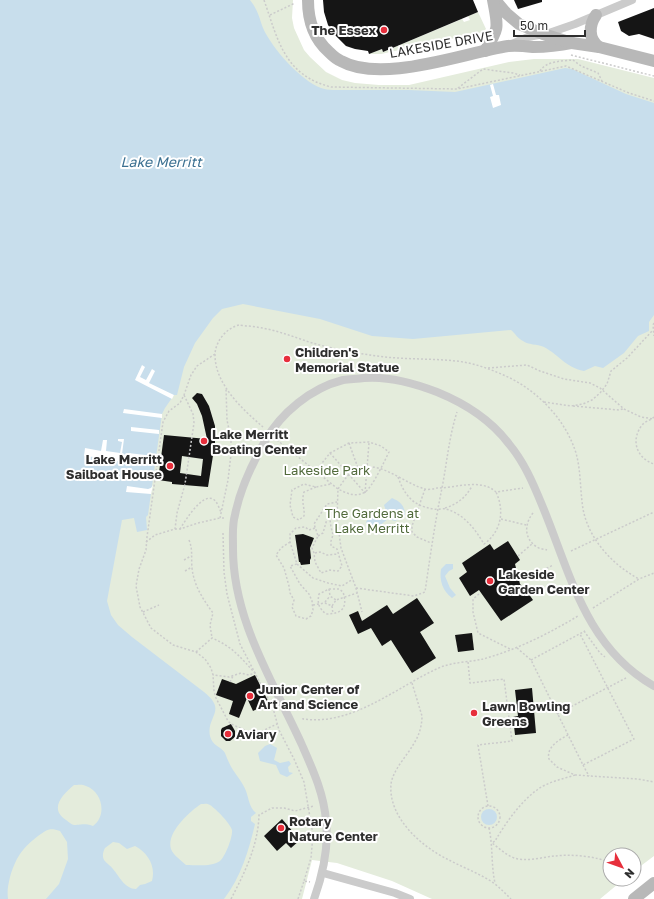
<svg xmlns="http://www.w3.org/2000/svg" width="654" height="899" font-family="'Golos Text',sans-serif">
<style>
.green{fill:#e4ecdc}
.water{fill:#c8deec;fill-rule:evenodd}
.pier{fill:#fff}
.building{fill:#151515;fill-rule:evenodd}
.lines{fill:none;stroke-linecap:round;stroke-linejoin:round}
.path{stroke:#cbcbcb;stroke-width:1.5;stroke-dasharray:2 2;stroke-linecap:butt}
.street{stroke:#cbcbcb;stroke-width:8}
.secondary{stroke:#b8b8b8;stroke-width:12}
.poi-dot{fill:#e72f3c;stroke:#fff;stroke-width:1.5}
.labels{text-anchor:middle;dominant-baseline:central;stroke-width:4;stroke-linejoin:round;paint-order:stroke}
.poi-label{font-size:13px;font-weight:bold;fill:#2e2e2e;stroke:#fff;text-anchor:start}
.street-label{font-size:13px;fill:#2e2e2e;stroke:#fff}
.park-label{font-size:13px;fill:#516a3b;stroke:#fff}
.water-label{font-size:14px;font-style:italic;fill:#3b7091;stroke:#fff}
</style>
<rect width="100%" height="100%" fill="#fff"/>
<g class="green">
<path d="M0,0H293L292,18L294,28L304,50L310,57L326,72L342,80L355,83L379,85H409L509,62L534,59H578L654,78V856L634,871V855H610V879H624L600,899H432L392,881L337,863L312,860L302,899H0Z"/>
<path d="M478,12L486,29L483,32L381,54H369L382,49L383,52L462,19L464,22L470,20L468,16Z"/>
</g>
<g class="water">
<path d="M0,0H250C258,10 259,17 263,28C272,48 300,80 321,88C324,89 329,90 333,90H409L455,92L565,68L572,69L626,94L654,103V315L649,322V331L638,336L624,353L603,368L595,366L584,371C565,367 559,355 544,347C537,344 528,345 523,341C518,339 515,333 511,330L413,339L372,336L320,319L243,304L222,309L213,318L195,343L184,367L177,395H174L165,408L162,414L148,515L146,517L147,530L137,532L134,518L122,520L107,601L111,615L118,625L132,637L204,692C228,711 206,716 210,736C212,746 222,747 225,753C227,759 230,765 233,770C237,776 243,783 246,791C249,799 249,807 256,813L251,817V821L255,824C249,850 241,877 224,899H46L59,884L68,859L67,842L60,831C49,827 47,830 38,836C21,849 16,858 10,877C8,886 7,890 8,899H0ZM74,785C77,785 83,784 86,786C103,792 107,816 93,826C83,823 83,825 74,825C72,825 69,822 66,820C49,809 62,795 74,785ZM201,804C204,804 207,803 210,805C216,809 230,823 232,830C233,837 225,857 220,861C211,867 196,865 186,865C182,861 173,855 171,849C166,833 189,812 201,804ZM113,842L119,843L127,849L135,846C148,853 156,866 152,881L145,884L140,885L136,889C125,889 119,876 113,869C111,866 106,863 104,860C102,856 103,852 105,848Z"/>
<path d="M392,498C401,502 405,506 405,516L395,521L388,519L379,526V532L372,531L366,522L371,514L376,518L386,511L384,505Z"/>
<path d="M446,564H453V569L449,571L445,576L450,588L456,595L452,598C443,591 439,581 441,569Z"/>
<path d="M270,744L277,748L274,760L280,763L289,761L291,764L288,767L289,772L293,773L287,777L280,774L276,765L260,761L258,753L265,746Z"/>
<circle cx="489" cy="817" r="8"/>
</g>
<g class="pier">
<path d="M493,84L496,95H499L501,105L493,108L490,97L493,96L490,85Z"/>
<path d="M142,365L145,367L140,377L146,380L152,369L155,371L149,383L174,395L172,399L135,380Z"/>
<path d="M124,409L162,414V418L123,413Z"/>
<path d="M131,427L159,430V434L131,431Z"/>
<path d="M118,439H124L122,454L127,455L128,453L154,456L155,463H153L152,466L127,462V460L118,459V461L105,459L104,464H102L103,458L84,456L85,448L101,451L103,440H107L106,451L120,453L122,442L118,441Z"/>
<path d="M153,485L151,494L126,492L127,486L148,489L151,488Z"/>
</g>
<g class="building">
<path d="M323,0H473L478,12L383,52L382,49L369,54L368,51L355,49L346,46L334,34L328,25L324,12Z"/>
<path d="M514,0H542V2L518,9Z"/>
<path d="M654,8V39L639,34L629,36L621,31L618,22Z"/>
<path d="M197,393L202,394L209,406L215,426V443L208,487L172,484V482L158,480L164,435L207,439L202,416L197,404L192,398ZM182,456L203,459L201,476L180,473Z"/>
<path d="M303,534L314,538L310,548L311,558L310,560V564L301,565L300,562H299L295,535Z"/>
<path d="M508,541L520,560L515,564L520,584L526,590L533,600L501,621L479,590L470,596L459,578L467,572L462,563L490,544L494,550Z"/>
<path d="M417,598L434,623L420,632L436,658L412,673L391,640L382,646L371,628L358,634L349,615L358,611L362,621L387,605L393,614Z"/>
<path d="M472,633L474,650L458,652L455,635Z"/>
<path d="M255,675L269,703L253,711L247,698L239,718L229,714L233,701L216,695L222,679L236,684Z"/>
<path d="M532,688L536,733L515,735L513,717L518,716L515,690Z"/>
<path d="M231,724L235,731V737L230,741H226L221,736V730L222,728Z"/>
<path d="M282,819L300,840L291,848L286,843L277,851L264,836Z"/>
</g>
<g class="lines">
<g class="path">
<path d="M264,0C278,40 284,75 331,87L457,89L566,66L629,93L654,101"/>
<path d="M270,15L295,3"/>
<path d="M571,55L654,76"/>
<path d="M540,71C546,61 562,61 573,60L581,66L598,73L602,81"/>
<path d="M458,88L483,69L513,73L520,75"/>
<path d="M654,323L653,325L654,336"/>
<path d="M215,354L197,366L191,375L184,395L180,403L169,411L163,422L147,537L146,550L139,569L136,586L140,607L151,628L173,645L196,652L205,659L211,668L213,675L214,691L216,698L228,721L231,724L249,732L258,733L277,724"/>
<path d="M488,368L527,365L540,371L564,379L590,383L600,388L624,409L641,417L654,419"/>
<path d="M544,402L571,406L583,404L592,400L600,393L607,384L611,371L627,358L653,330"/>
<path d="M573,406L619,410L623,409"/>
<path d="M654,417C651,420 646,421 643,424C630,439 636,458 654,464"/>
<path d="M263,427C242,409 215,384 215,355C215,342 226,328 239,325C241,325 245,326 248,326C270,328 289,335 309,342C329,348 350,352 370,355C399,360 428,358 456,361C475,363 493,370 510,378C540,393 566,421 576,453C581,471 580,490 583,509C589,540 613,565 639,579"/>
<path d="M277,440L338,489L337,517L341,548L356,588L362,612"/>
<path d="M349,443L358,468"/>
<path d="M330,453L365,493"/>
<path d="M315,472L330,453L349,443L369,442L381,446L389,452C385,460 372,488 365,492C356,498 346,493 338,489C345,479 351,468 365,467C384,464 406,484 425,489C428,490 433,489 437,488C456,488 481,478 496,492L523,488"/>
<path d="M398,477C405,496 413,506 434,509C438,510 443,508 446,509C464,514 475,529 484,544C501,532 505,511 496,492"/>
<path d="M316,487L304,492C301,503 305,507 304,516L299,520L293,517L290,505L292,490L304,484L316,487L331,484"/>
<path d="M425,489L412,526V532L417,537L431,543"/>
<path d="M365,493L369,443"/>
<path d="M445,508C458,504 466,497 472,486"/>
<path d="M533,513C524,524 524,539 537,547C540,549 544,549 547,550"/>
<path d="M224,518H220L228,480L231,454V439L227,420L226,388"/>
<path d="M501,519L526,525"/>
<path d="M175,529H180L198,523L220,518"/>
<path d="M180,529C185,521 202,493 213,499C217,501 219,508 221,512"/>
<path d="M223,533L224,572L227,594L240,644L273,708L279,730L294,759L304,782L313,835L311,858L304,881"/>
<path d="M318,536L323,533L327,519L330,520L331,527L333,535L331,541V546L337,549L342,566L338,571L330,570L321,573L315,562L314,553L312,548L318,536L314,524L327,504L337,502"/>
<path d="M189,540C193,549 191,558 192,568C194,586 203,599 213,613L210,625L212,638"/>
<path d="M146,542L155,535L175,529L177,513L185,484L194,423L193,414L184,395"/>
<path d="M290,542L281,548L276,555L284,568L289,586L290,593L294,600L292,607L296,616L306,619L311,616L313,610L312,601L309,594L300,584L290,566L297,564L290,542V534L296,528L305,527L309,530L315,528"/>
<path d="M571,551L654,512"/>
<path d="M315,553L320,552L327,555L338,554"/>
<path d="M518,556L533,543"/>
<path d="M184,560L191,556"/>
<path d="M297,564L313,578L328,583L342,586L353,579"/>
<path d="M185,571L192,567"/>
<path d="M529,578L553,565"/>
<path d="M356,588L414,596L425,592C430,557 435,522 442,488C447,462 449,437 457,412"/>
<path d="M329,589H339L343,592C348,608 342,614 326,614C319,608 317,604 319,594Z"/>
<path d="M329,589L330,596L336,600"/>
<path d="M479,594L473,599V612L478,633L510,649"/>
<path d="M325,602L330,596"/>
<path d="M313,605L325,603L332,606L336,600L357,593"/>
<path d="M332,606L333,614"/>
<path d="M593,608L639,579L654,573"/>
<path d="M143,612L159,605"/>
<path d="M584,631L600,653L605,657"/>
<path d="M517,648L531,660L583,765L634,739L580,634"/>
<path d="M196,652L212,638C233,647 240,657 255,673L249,675L241,673L229,677L213,675"/>
<path d="M531,660L585,631"/>
<path d="M468,662L470,683L504,679L512,741L478,745L488,806"/>
<path d="M230,682L233,676"/>
<path d="M412,683L422,716C422,726 419,736 413,745C406,757 393,770 391,784C388,818 422,847 449,860C464,868 481,874 495,884C501,889 506,894 511,899"/>
<path d="M557,714L626,678"/>
<path d="M303,718V719C354,726 397,686 441,667C454,662 470,662 483,659C516,650 548,634 578,616"/>
<path d="M568,735C559,740 546,747 549,759L557,767L575,775L638,779L654,782"/>
<path d="M583,765L589,776"/>
<path d="M575,775C563,779 547,782 537,790C521,801 505,824 495,841L492,843C500,849 508,857 518,859C531,861 543,857 555,856C570,854 597,856 610,863"/>
<circle cx="489" cy="817" r="11"/>
<path d="M489,828C493,846 491,865 495,883"/>
<path d="M231,899C245,872 258,846 259,815L272,808H284L295,811L314,806"/>
<path d="M298,899L304,881L310,882"/>
</g>
<g class="street">
<path d="M512,44L528,37L549,33L575,24L632,0"/>
<path d="M323,873L395,893L410,899"/>
<path d="M314,899C323,874 329,848 326,821C324,794 313,770 302,745C273,681 232,619 233,546C233,536 232,525 235,515C240,489 252,464 265,441C281,413 311,388 343,380C350,379 357,379 364,378C388,376 414,383 437,392C464,403 491,420 509,444C524,462 533,483 542,505C570,572 585,647 654,686"/>
</g>
<g class="secondary">
<path d="M308,0C308,20 313,38 329,52C332,55 336,59 341,61C382,84 463,53 508,46C516,45 525,46 533,47C546,47 558,46 572,43"/>
<path d="M495,0L506,13L519,24L543,34L572,43L599,47L654,61"/>
<path d="M596,15C589,25 588,39 599,47"/>
<path d="M485,51C500,27 498,27 493,0"/>
<path d="M634,899L654,883"/>
</g>
</g>
<g class="poi-dot">
<circle cx="384" cy="30" r="4"/>
<circle cx="287" cy="359" r="4"/>
<circle cx="204" cy="441" r="4"/>
<circle cx="170" cy="466" r="4"/>
<circle cx="490" cy="581" r="4"/>
<circle cx="250" cy="696" r="4"/>
<circle cx="474" cy="713" r="4"/>
<circle cx="228" cy="734" r="4"/>
<circle cx="281" cy="828" r="4"/>
</g>
<g class="labels">
<g class="poi-label">
<text x="376" y="30" text-anchor="end">The Essex</text>
<text x="295" y="352">Children's<tspan x="295" dy="15">Memorial Statue</tspan></text>
<text x="212" y="434">Lake Merritt<tspan x="212" dy="15">Boating Center</tspan></text>
<text x="162" y="459" text-anchor="end">Lake Merritt<tspan x="162" dy="15">Sailboat House</tspan></text>
<text x="498" y="574">Lakeside<tspan x="498" dy="15">Garden Center</tspan></text>
<text x="258" y="689">Junior Center of<tspan x="258" dy="15">Art and Science</tspan></text>
<text x="482" y="706">Lawn Bowling<tspan x="482" dy="15">Greens</tspan></text>
<text x="236" y="734">Aviary</text>
<text x="289" y="821">Rotary<tspan x="289" dy="15">Nature Center</tspan></text>
</g>
<g class="street-label">
<text transform="translate(441 44) rotate(-10)">LAKESIDE DRIVE</text>
</g>
<g class="park-label">
<text x="327" y="470">Lakeside Park</text>
<text x="372" y="513">The Gardens at<tspan x="372" dy="15">Lake Merritt</tspan></text>
</g>
<g class="water-label">
<text x="161" y="161">Lake Merritt</text>
</g>
</g>
<g transform="translate(622 867) rotate(131)"><circle r="19" fill="#ffffff" stroke="#ababab"/>
<path d="M0-3L7 15L0 10L-7 15Z" fill="#e72f3c"/>
<text y="-6" font-size="11" font-weight="bold" text-anchor="middle" fill="#2e2e2e">N</text>
</g>
<path d="M514 30v6h71v-6" fill="none" stroke="#2e2e2e" stroke-width="2"/>
<text x="520" y="30" font-size="12" fill="#2e2e2e" stroke="#ffffff" stroke-width="3" paint-order="stroke">50 m</text>
</svg>
